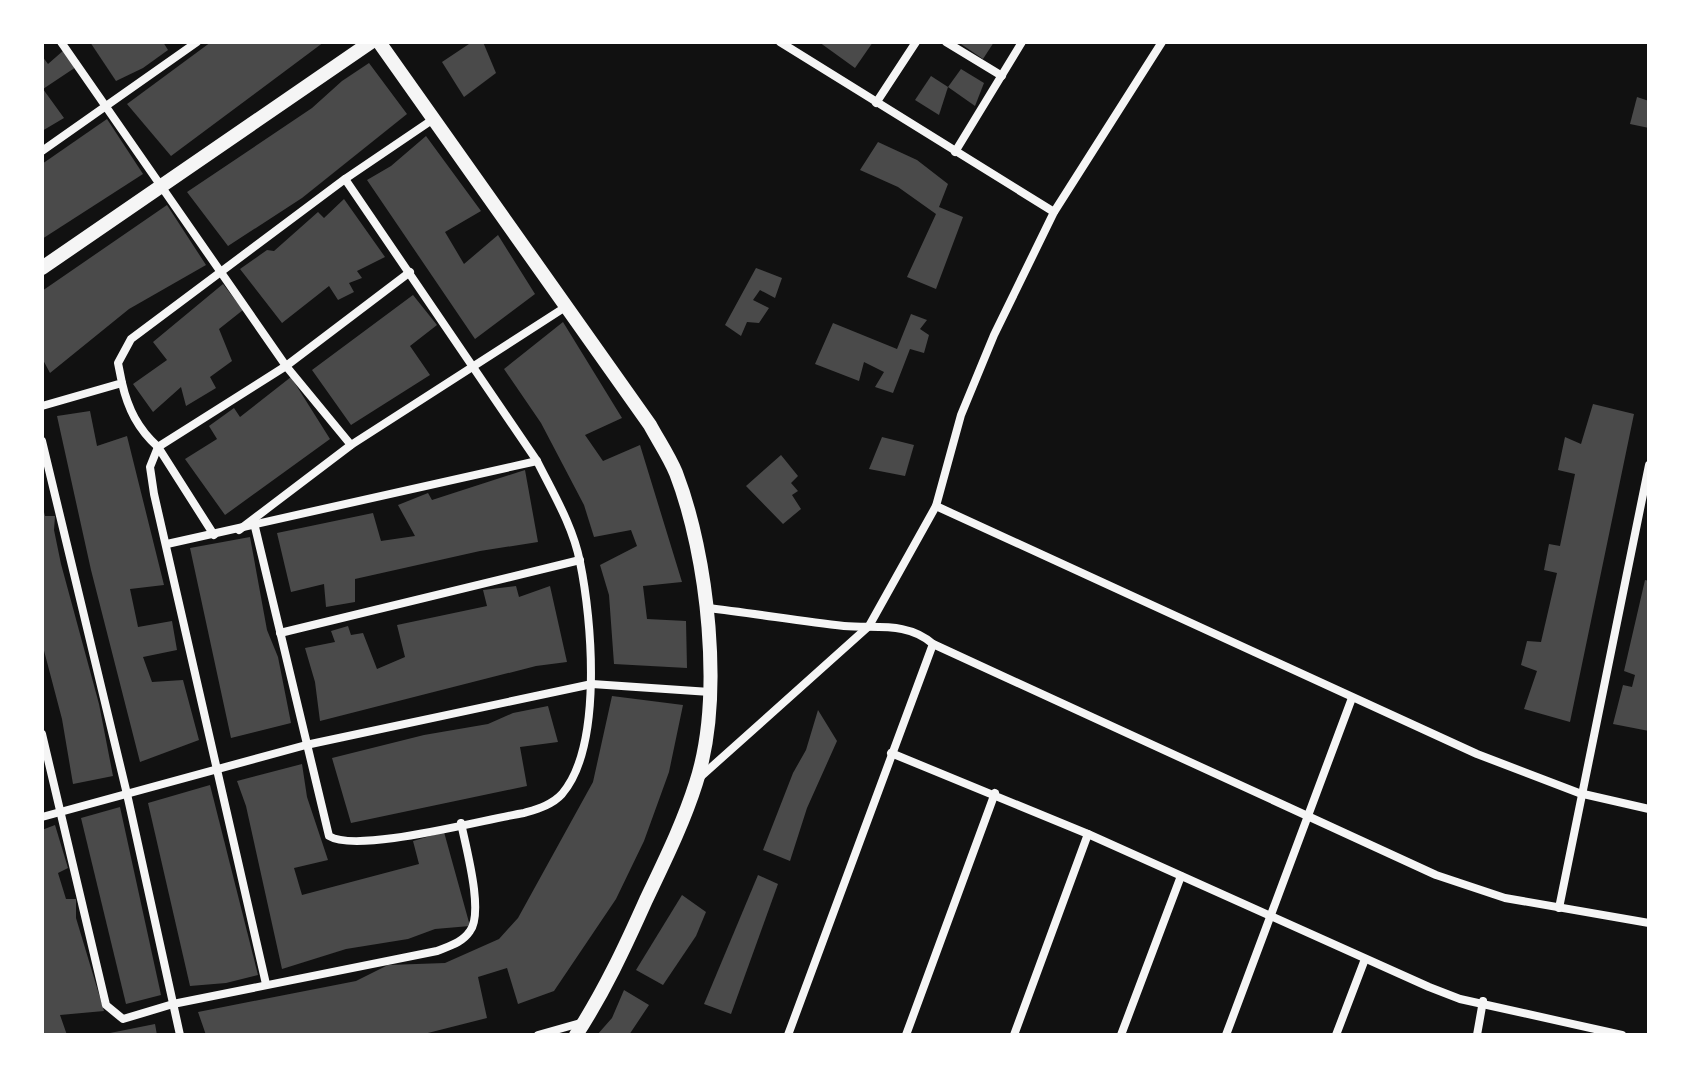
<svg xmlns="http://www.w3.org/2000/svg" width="1691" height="1077" font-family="Figtree,sans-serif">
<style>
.building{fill:#4a4a4a}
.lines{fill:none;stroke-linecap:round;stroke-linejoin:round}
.minor{stroke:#f5f5f5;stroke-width:8}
.tertiary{stroke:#f5f5f5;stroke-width:14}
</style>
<rect width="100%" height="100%" fill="#111"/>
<g class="building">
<path d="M90,42H163L168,50L143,68L116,81Z"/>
<path d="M211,42H324L171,156L127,104Z"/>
<path d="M472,42H483L496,73L464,97L442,62Z"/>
<path d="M819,42H873L855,68Z"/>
<path d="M958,42H994L983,59Z"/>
<path d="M64,50L76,67L43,89L64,118L42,131V56L48,64Z"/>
<path d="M369,63L407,114L302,198L228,246L187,192L312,108L342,81Z"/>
<path d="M961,69L984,83L975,106L948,87Z"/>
<path d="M931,76L948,87L939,115L915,100Z"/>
<path d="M1637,97L1649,101V128L1630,124Z"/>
<path d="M107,119L143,174L42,239V164Z"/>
<path d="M426,136L481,211L445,232L464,264L498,235L535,294L475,339L367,180L391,166Z"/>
<path d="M878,142L917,160L948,184L939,207L963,217L936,289L907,277L936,214L898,187L860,170Z"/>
<path d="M344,199L385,257L357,271L362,278L349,283L354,292L338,300L329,286L282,323L240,269L267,250L274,251L318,212L324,218Z"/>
<path d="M167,205L206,265L129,309L50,373L42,358V291Z"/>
<path d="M756,268L782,278L775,298L760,290L753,300L769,308L759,323L747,322L741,336L725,325Z"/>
<path d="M223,284L243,310L219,329L232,361L210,377L216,388L186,406L181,387L153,412L133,384L167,360L153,342Z"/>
<path d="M413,295L437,325L410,346L430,375L351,425L312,370Z"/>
<path d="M911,314L927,320L920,329L929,335L924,353L910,349L893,393L875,387L884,372L864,362L859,381L815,364L833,323L897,349Z"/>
<path d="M563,322L622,418L585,435L603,461L640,445L682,582L643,586L647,619L686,621L687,668L614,664L609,595L600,565L637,546L631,530L594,537L584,505L541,423L504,369Z"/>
<path d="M291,377L330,439L225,515L185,459L217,439L209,426L234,408L240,417Z"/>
<path d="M1593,404L1634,414L1570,722L1524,709L1537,671L1521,665L1527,641L1541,642L1557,573L1544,570L1549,544L1560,546L1575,474L1558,470L1565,437L1581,444Z"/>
<path d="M90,411L97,446L127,436L164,585L130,589L138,627L172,621L177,650L143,657L152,682L183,680L199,740L140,762L91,570L57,416Z"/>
<path d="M882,437L914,445L905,476L869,469Z"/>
<path d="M781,455L798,476L791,483L798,491L792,495L801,509L783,524L746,486Z"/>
<path d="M525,470L538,542L480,551L355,579V602L326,607L324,584L291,592L277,533L373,513L381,541L415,536L398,505L428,493L432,500Z"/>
<path d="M43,508L45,516H55L54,530L61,564L99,704L113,776L73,784L62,719L42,643Z"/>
<path d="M250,537L267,630L278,657L291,723L231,738L190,548Z"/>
<path d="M1645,580L1649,581V731L1613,724L1623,685L1632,687L1635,675L1624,671Z"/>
<path d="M516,586L519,597L550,586L567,662L536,666L320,721L315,682L305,648L335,642L331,631L348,626L351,635L363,633L377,669L405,657L397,625L487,606L483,590Z"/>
<path d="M612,696L683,705L669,772L644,841L616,899L554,991L518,1004L507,968L478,977L487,1018L420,1035H206L198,1012L356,981L388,965L445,963L499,939L518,918L593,782Z"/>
<path d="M548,706L558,742L520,747L527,786L351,823L332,758L424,735L488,724L513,713Z"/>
<path d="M818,710L837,741L807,808L790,861L763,850L793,773L806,750Z"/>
<path d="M302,764L307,797L328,860L294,868L302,895L419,864L413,841L444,832L470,926L435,929L408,939L346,949L282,969L246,806L237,781Z"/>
<path d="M210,785L258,975L226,983L190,986L148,803Z"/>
<path d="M120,807L161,995L126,1004L81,818Z"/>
<path d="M55,825L68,868L58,873L66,899H76V918L104,1011L60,1015L67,1035H42V830Z"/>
<path d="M758,875L778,884L731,1014L704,1004Z"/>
<path d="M682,895L706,912L696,936L663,985L636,970Z"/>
<path d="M624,990L649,1005L629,1035H597L612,1018Z"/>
<path d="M155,1024L157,1035H110V1033Z"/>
</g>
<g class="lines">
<g class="minor">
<path d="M61,42L286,366L351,445"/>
<path d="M780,42L1054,212"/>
<path d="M946,42L1002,76"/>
<path d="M876,103L916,42"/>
<path d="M42,151L197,42"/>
<path d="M955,152L1022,42"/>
<path d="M122,383C128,409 138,429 158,447L214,535"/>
<path d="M42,406L122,383L118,363L131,339L345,179L432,120"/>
<path d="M42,441L127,794L180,1035"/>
<path d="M936,506L1477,754L1579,793L1649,809"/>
<path d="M255,527L329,836C357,854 485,819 524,813C537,809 552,805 562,794C603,746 592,620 580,562C573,526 553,493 537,461L345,179"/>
<path d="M239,530L351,445L567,306"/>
<path d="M167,544L537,461"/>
<path d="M707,608C753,613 798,621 844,626C875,629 907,621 933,644L1436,875L1505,898L1649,923"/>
<path d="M280,633L580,560"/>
<path d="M42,734L106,1005L123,1019L173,1004L437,951C449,946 462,943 470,931C484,912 466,848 461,823"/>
<path d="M891,753L1088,834L1429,987L1460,999L1622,1035"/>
<path d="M697,780L869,626L936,506L961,415L994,335L1054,212L1162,42"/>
<path d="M42,817L306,745L592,684L710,692"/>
<path d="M1559,908L1649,465"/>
<path d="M266,984L154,494L150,467L158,447L286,366L410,272"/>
<path d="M538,1035L584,1022"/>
<path d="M788,1035L933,644"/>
<path d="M906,1035L995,793"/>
<path d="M1014,1035L1088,834"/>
<path d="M1121,1035L1181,876"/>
<path d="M1226,1035L1352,698"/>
<path d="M1336,1035L1365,959"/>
<path d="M1477,1035L1483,1001"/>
</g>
<g class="tertiary">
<path d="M379,42L650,425C658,440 669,456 676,473C708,556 724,697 696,783C683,824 664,862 646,900C625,947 604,992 576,1035"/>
<path d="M42,268L371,42"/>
</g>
</g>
<rect width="1691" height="1077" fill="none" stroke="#ffffff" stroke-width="88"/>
</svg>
